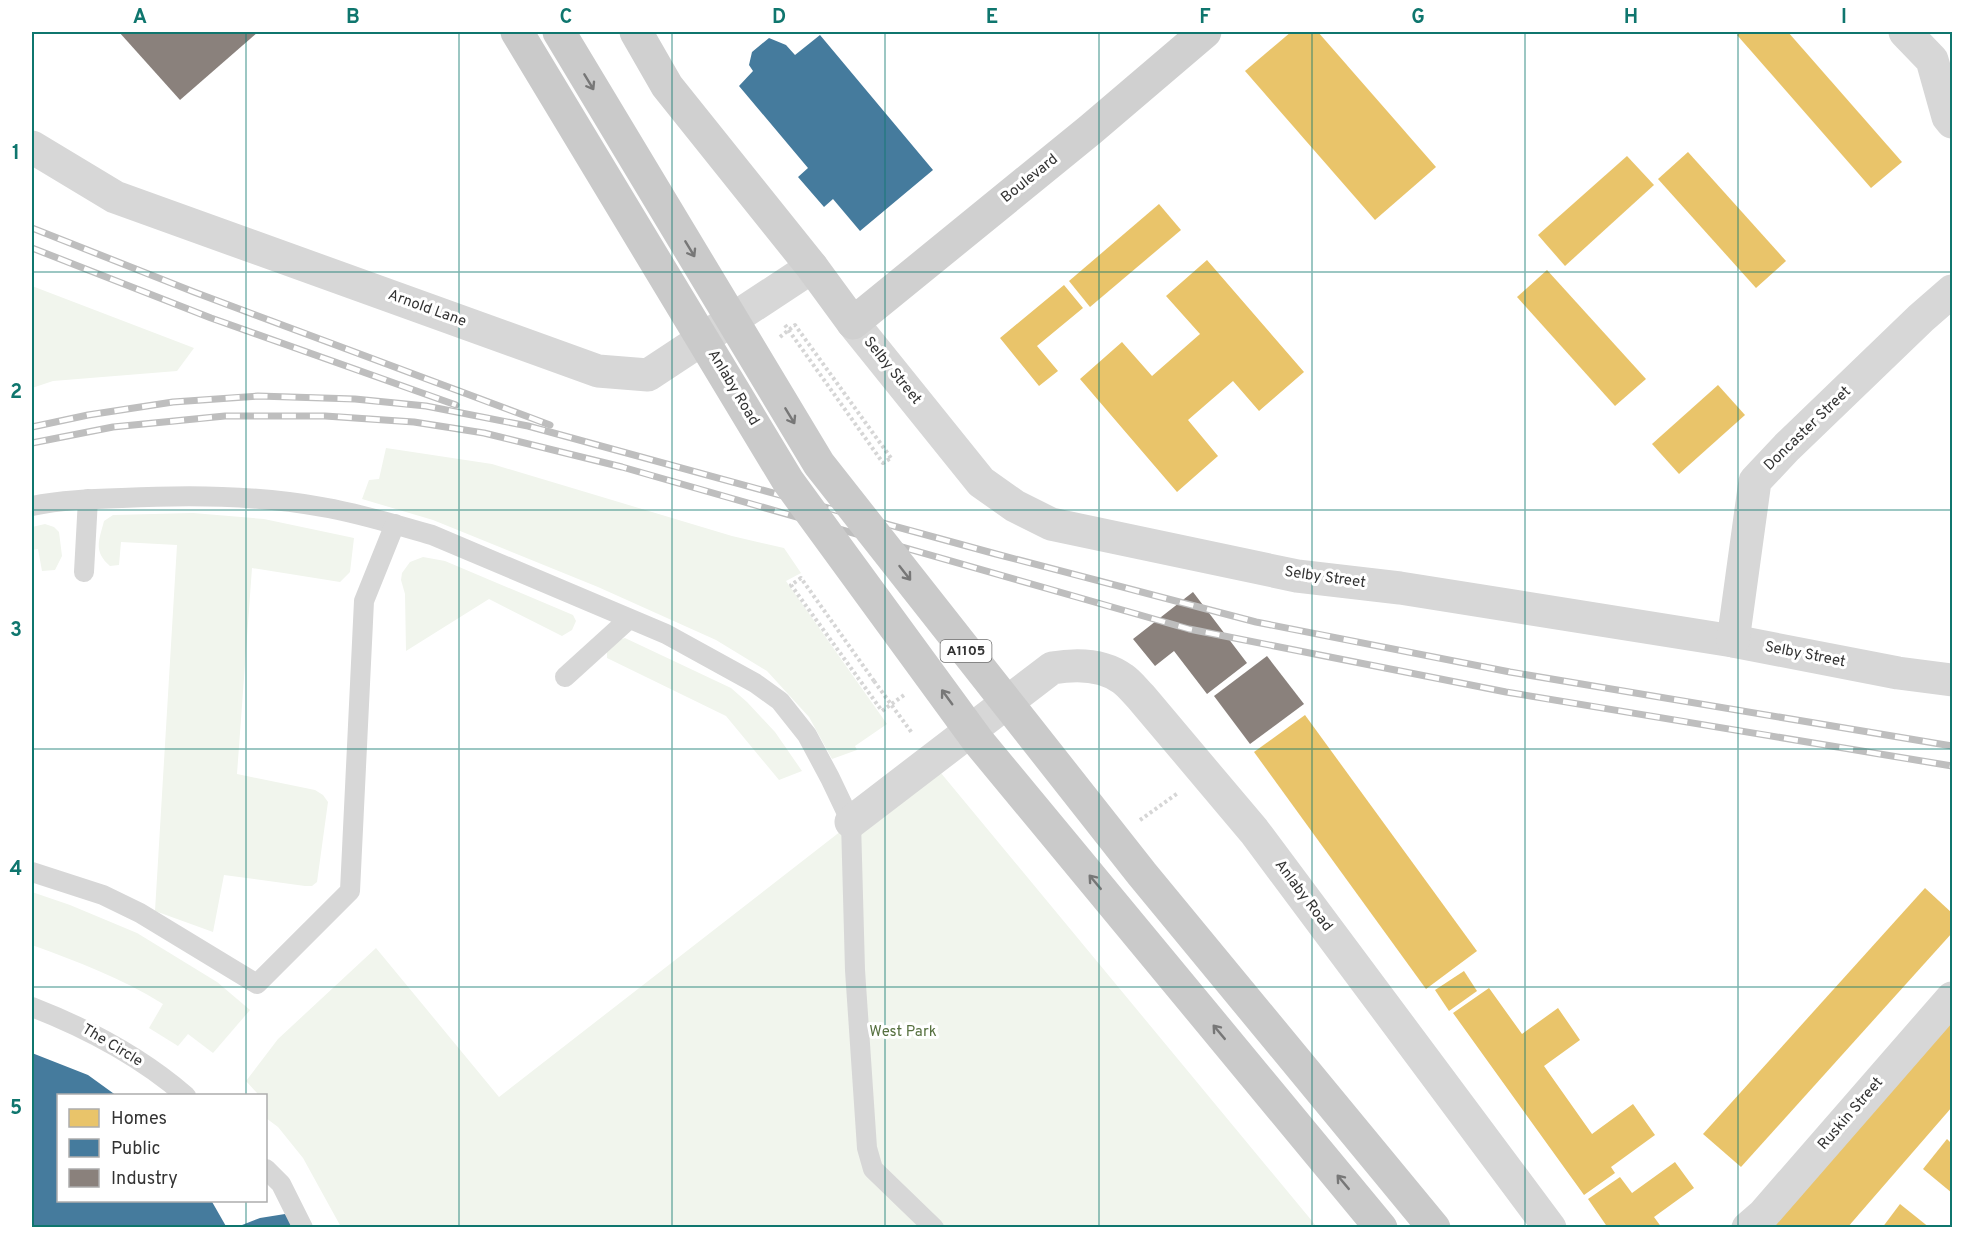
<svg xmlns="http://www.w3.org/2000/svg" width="1984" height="1259" font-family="Overpass,sans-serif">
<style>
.green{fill:#f1f5ed}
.homes{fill:#e9c46a}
.public{fill:#457b9d}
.industry{fill:#8a817c}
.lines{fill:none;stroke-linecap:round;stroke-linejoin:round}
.path{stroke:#d6d6d6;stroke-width:4;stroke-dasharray:3 3;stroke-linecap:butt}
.lane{stroke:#d7d7d7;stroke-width:20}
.street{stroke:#d7d7d7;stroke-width:33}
.secondary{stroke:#d0d0d0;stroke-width:33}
.rail-casing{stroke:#bebebe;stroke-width:7}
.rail{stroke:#fff;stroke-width:4.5;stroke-dasharray:14;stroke-linecap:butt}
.path-bridge{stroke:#d6d6d6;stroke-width:4;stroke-dasharray:3 3;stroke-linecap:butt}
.primary-bridge{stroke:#cacaca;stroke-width:33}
.oneway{stroke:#777}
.grid{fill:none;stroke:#0f766e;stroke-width:1.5;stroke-opacity:0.55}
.labels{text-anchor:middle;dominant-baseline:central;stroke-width:6;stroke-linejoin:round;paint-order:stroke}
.shield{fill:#fff;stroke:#707070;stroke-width:1.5}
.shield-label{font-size:14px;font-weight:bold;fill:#333}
.street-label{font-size:15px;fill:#333;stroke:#fff}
.park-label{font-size:15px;fill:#56703f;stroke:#fff}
.neatline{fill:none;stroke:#0f766e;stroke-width:2}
.grid-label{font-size:20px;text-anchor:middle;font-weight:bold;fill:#0f766e}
</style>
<rect width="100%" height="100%" fill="#fff"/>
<g class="green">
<path d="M32,286L194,348L177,371L53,381L32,388Z"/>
<path d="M386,448L492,464L732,536L784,548L801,573L786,581L887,724L855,746L857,750L832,759L809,717L767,671L716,640L598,587L433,520L362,499L369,480L379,479Z"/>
<path d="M193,513L264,519L354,538L350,572L340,582L252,568L237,774L315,790L323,795L328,802L317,882L312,886H305L224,875L213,932L155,911L177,545L121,542L119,565L110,566C93,551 99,541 104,521L113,515Z"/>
<path d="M45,524L54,527L59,532L62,556L55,570L42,571L38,549L32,550V527Z"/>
<path d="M423,557L445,561L573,615L576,621L572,630L562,636L489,599L406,651L405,594L401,580L402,573L410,562Z"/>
<path d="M625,638L731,688L747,702L775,732L802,771L779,780L726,716L607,658V647L612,642Z"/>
<path d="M931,761L1317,1227H341L303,1158L278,1127L266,1118V1096L256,1095L257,1093L246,1081L278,1039L376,948L499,1097Z"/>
<path d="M32,892L70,905L137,933L217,982L250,1010L213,1053L188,1034L178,1046L149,1028L163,1004C122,978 78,962 32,945Z"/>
</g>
<g class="homes">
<path d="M1291,32H1318L1436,167L1375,220L1245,71Z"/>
<path d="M1741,32H1788L1902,162L1871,188L1737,35Z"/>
<path d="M1688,152L1786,261L1756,288L1658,179Z"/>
<path d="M1627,156L1654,185L1565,266L1538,235Z"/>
<path d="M1159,204L1181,230L1090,307L1069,281Z"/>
<path d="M1207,260L1304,372L1259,411L1233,381L1188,420L1218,456L1177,492L1080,379L1122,342L1152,376L1200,334L1166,296Z"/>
<path d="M1547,270L1646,379L1615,406L1517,297Z"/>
<path d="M1064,285L1083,308L1037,346L1058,371L1039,386L1000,338Z"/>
<path d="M1718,385L1745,415L1679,474L1652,444Z"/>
<path d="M1305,715L1477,951L1426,989L1254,752Z"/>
<path d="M1925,888L1952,913V933L1741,1167L1703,1134Z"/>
<path d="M1464,971L1477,991L1449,1011L1435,990Z"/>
<path d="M1489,988L1522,1034L1558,1008L1580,1040L1544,1066L1592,1134L1633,1104L1655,1135L1611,1167L1615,1173L1584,1195L1453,1013Z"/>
<path d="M1952,1011V1107L1847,1228H1776L1770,1220Z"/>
<path d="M1947,1139L1952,1144V1193L1923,1169Z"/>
<path d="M1675,1162L1694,1188L1654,1217L1662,1228H1608L1588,1199L1620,1177L1632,1193Z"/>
<path d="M1900,1204L1930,1228H1882Z"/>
</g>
<g class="public">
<path d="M820,35L933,170L860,231L833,199L824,207L798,177L808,168L739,86L753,71L749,65L752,52L769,38L786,45L795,55Z"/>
<path d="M32,1053L88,1075L117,1096H58V1200H211L227,1228H32Z"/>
<path d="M285,1214L298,1228L237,1227L260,1218Z"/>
</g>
<g class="industry">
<path d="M119,32H258L180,100Z"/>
<path d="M1193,592L1247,663L1207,694L1174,651L1155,666L1133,639Z"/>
<path d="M1267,656L1304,704L1250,744L1214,696Z"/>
</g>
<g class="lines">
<g class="path">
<path d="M785,325L883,463L891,458"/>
<path d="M874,681L912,733"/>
<path d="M1140,820L1178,793"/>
</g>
<g class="lane">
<path d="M32,506C61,500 92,499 122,498C188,495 256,495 322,507C359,513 396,525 432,535L666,634L755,683L780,701L807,735L830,778L851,822L855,970L867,1148L873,1169L934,1228"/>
<path d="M84,572L88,499"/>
<path d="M565,677L629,619"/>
<path d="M32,872L103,895L140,913L257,984L350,891L364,601L395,524"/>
<path d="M32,1007C86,1028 141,1057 186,1096"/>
<path d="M266,1169L281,1184L303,1228"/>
</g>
<g class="street">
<path d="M1905,32L1932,60L1948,117L1952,122"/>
<path d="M32,147L115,197L598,371L648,375L812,267"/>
<path d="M853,323L981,482L1015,506L1051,524L1297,576L1400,588L1733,641L1898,673L1952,680"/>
<path d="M1733,641L1755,481L1787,447L1921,318L1952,291"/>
<path d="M851,822L1052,668C1075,664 1103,664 1123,679C1130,684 1135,691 1141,697L1254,831L1550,1228"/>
<path d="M1748,1228L1763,1215L1952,998"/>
</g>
<path class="secondary" d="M636,32L667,86L812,267L853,323L1090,130L1205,32"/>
<defs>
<g id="rail">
<path d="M32,228L194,292L550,425"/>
<path d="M32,248L211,318L456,405"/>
<path d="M32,427L88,415L173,402L258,396L355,399L426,406L528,426L996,554L1256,622L1510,672L1952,746"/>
<path d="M32,443L113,427L225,416H325L414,422L484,433L622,467L1189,629L1506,692L1952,766"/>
</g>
</defs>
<use href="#rail" class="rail-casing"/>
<use href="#rail" class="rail"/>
<g class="path-bridge">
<path d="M780,337L795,325L891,458"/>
<path d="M874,681L801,578L791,585L882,711L904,695"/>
</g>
<g class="primary-bridge">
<path d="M517,32L788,481L978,741L1381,1228"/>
<path d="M559,32L819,464L1142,874L1434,1228"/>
</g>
</g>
<defs><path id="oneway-shaft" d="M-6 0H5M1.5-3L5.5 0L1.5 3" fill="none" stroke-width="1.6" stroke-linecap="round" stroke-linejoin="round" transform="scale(1.5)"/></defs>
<g class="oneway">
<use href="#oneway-shaft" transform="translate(589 82) rotate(59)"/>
<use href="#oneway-shaft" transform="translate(690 249) rotate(59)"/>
<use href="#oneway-shaft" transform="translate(790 416) rotate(59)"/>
<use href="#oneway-shaft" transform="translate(905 573) rotate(52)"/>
<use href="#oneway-shaft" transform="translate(947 697) rotate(-126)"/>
<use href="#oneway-shaft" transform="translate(1095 882) rotate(-130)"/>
<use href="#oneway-shaft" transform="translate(1219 1032) rotate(-130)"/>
<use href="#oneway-shaft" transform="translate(1343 1182) rotate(-130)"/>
</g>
<path class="grid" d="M246,32V1096M459,32V1228M672,32V1228M885,32V1228M1099,32V1228M1312,32V1228M1525,32V1228M1738,32V1228M32,272H1952M32,510H1952M32,749H1952M32,987H1952M246,1200V1228"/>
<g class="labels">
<rect class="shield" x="940.5" y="640" width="51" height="22" rx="4.5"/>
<g class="shield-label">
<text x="966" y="651">A1105</text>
</g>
<g class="street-label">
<text transform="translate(1030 179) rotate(-39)">Boulevard</text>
<text transform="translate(427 309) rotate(20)">Arnold Lane</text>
<text transform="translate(892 371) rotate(51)">Selby Street</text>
<text transform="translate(733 388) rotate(59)">Anlaby Road</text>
<text transform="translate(1808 429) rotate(-44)">Doncaster Street</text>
<text transform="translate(1325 578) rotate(8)">Selby Street</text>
<text transform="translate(1805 655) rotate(11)">Selby Street</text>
<text transform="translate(1303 896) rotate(53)">Anlaby Road</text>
<text transform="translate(112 1046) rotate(31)">The Circle</text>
<text transform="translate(1851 1114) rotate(-49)">Ruskin Street</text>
</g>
<g class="park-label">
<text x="903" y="1032">West Park</text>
</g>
</g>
<rect width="1984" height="1259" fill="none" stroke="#ffffff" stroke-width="66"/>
<rect x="57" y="1094" width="210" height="108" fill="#ffffff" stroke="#adadad" stroke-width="1.5"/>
<rect x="69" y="1109" width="30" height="18" fill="#e9c46a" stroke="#adadad" stroke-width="1.5"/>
<text x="111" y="1124" font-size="18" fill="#333333">Homes</text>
<rect x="69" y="1139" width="30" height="18" fill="#457b9d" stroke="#adadad" stroke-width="1.5"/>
<text x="111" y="1154" font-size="18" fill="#333333">Public</text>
<rect x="69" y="1169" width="30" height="18" fill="#8a817c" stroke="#adadad" stroke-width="1.5"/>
<text x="111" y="1184" font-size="18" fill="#333333">Industry</text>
<rect x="33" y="33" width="1918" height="1193" class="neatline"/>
<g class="grid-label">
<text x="140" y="23">A</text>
<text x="353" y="23">B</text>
<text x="566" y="23">C</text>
<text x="779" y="23">D</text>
<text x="992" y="23">E</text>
<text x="1205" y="23">F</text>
<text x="1418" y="23">G</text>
<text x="1631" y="23">H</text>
<text x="1844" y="23">I</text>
<text x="16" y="159">1</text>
<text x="16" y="398">2</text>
<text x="16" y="636">3</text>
<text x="16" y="875">4</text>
<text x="16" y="1114">5</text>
</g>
</svg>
